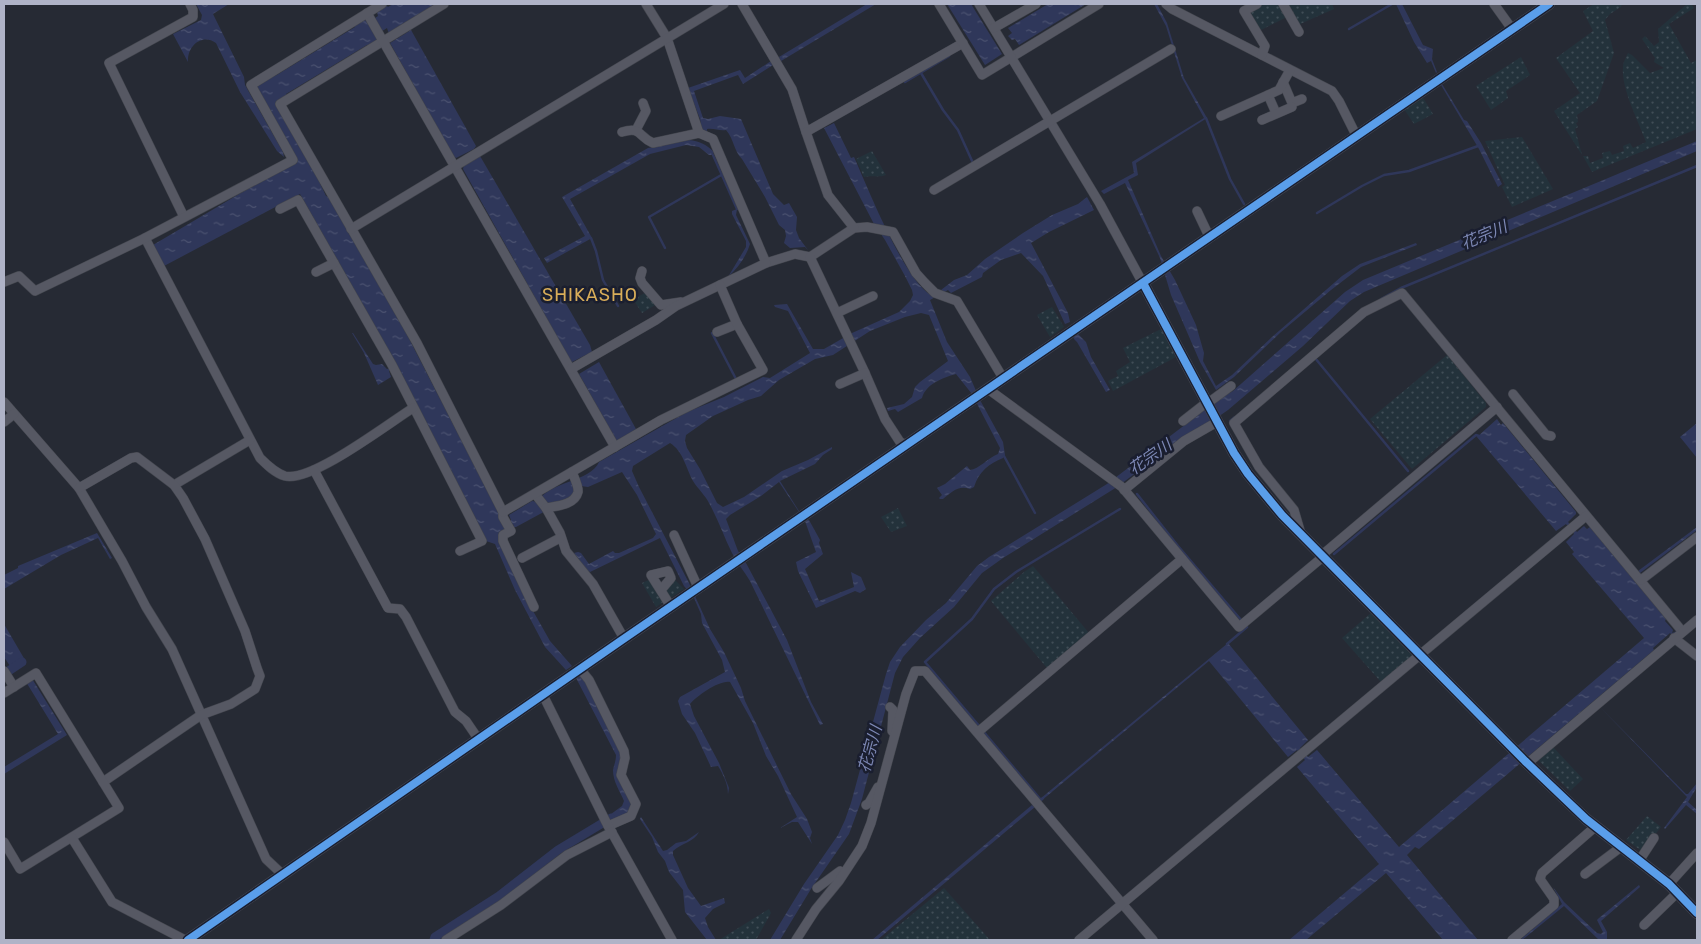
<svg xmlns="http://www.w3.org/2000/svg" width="1701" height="944" font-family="Rubik,'Noto Sans JP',sans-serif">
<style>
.grass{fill:url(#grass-dots)}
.water{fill:url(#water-ripples)}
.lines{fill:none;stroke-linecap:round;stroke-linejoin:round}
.stream{stroke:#2f375a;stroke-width:2.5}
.canal{stroke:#2f375a;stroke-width:9}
.street-casing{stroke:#42454d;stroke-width:10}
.secondary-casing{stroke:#42454d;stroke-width:12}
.street{stroke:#565863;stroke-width:9}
.secondary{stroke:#5a5d68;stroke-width:11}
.cycleway-casing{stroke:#1a1e2f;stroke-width:11}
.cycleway{stroke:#5a9eea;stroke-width:8}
.labels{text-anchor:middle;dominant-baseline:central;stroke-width:5;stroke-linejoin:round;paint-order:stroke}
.water-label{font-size:16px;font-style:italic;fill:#7d88b5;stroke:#1a1e2f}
.quarter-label{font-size:18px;letter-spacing:1px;fill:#d8ad59;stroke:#1a1e2f}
</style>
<defs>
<pattern id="grass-dots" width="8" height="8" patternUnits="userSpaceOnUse" patternTransform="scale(1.25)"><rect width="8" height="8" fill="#23323b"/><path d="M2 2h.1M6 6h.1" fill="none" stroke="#404d56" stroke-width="1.8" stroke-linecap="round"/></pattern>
<pattern id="water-ripples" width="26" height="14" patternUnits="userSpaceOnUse" patternTransform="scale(1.25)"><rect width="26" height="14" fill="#2f375a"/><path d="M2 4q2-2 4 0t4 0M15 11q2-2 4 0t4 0" fill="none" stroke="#4b5270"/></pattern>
</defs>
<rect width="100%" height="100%" fill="#262a34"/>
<g class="grass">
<path d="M1264,4H1280L1287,17L1259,31L1248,12Z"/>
<path d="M1287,4H1332L1334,9L1298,25Z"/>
<path d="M1594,4H1622L1621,7L1610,14L1605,20L1614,53L1597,101L1577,115L1578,122L1576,123L1578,127L1575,129L1582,155L1554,111L1580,93L1556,58L1593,31L1583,11Z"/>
<path d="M1685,4H1691L1694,8L1669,24L1691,63L1697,60V129L1592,172L1583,156H1588L1590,163L1603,158L1602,153L1610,151L1612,155L1624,151L1623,146L1630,143L1633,148L1646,142C1639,122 1621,89 1623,67C1623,63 1626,57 1628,53L1632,55L1650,73L1664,68L1654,62L1655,58L1642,39L1645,36L1654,46L1659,42L1658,29L1686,5Z"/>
<path d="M1521,57L1530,75L1506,91L1508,98L1491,110L1476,86Z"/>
<path d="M1422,96L1433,114L1414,124L1404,109Z"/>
<path d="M1522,137L1553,189L1512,207L1502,187L1505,185L1485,141Z"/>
<path d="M872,151L886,175C878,178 872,175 864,177L856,159Z"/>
<path d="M647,292L657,304L642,313L633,299Z"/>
<path d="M1052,307L1064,327L1050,337L1037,315Z"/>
<path d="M1161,329L1176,357L1113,391L1108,381L1118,376L1116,371L1130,362L1123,348Z"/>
<path d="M1447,355L1486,403V407L1412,469L1370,419Z"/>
<path d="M898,508L907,526L891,532L881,517Z"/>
<path d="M1033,566L1089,633L1047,668L991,601L1024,572Z"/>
<path d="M673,578L684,589L669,599L665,587Z"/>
<path d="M651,579L665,601L656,607L642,583Z"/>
<path d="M1372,612L1413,655L1409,660L1381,682L1342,638Z"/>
<path d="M1553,747L1583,779L1570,791L1538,760Z"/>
<path d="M1647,816L1661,827L1642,851L1626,840Z"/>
<path d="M944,888L990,940H881Z"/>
<path d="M769,909L771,913L756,940H719Z"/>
</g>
<g class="water">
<path d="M196,4H229L213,14L244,77L245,85L283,152L284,157L277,151L240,92L216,43C202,33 187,46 188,62L173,34L201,20L202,15Z"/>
<path d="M393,4H438L389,34L387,28L376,35L378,39L377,41L368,47L367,45L286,94V96L276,103L317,177L326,196L329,197L404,329L502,519L507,529L502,534L528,602L550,641L572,666L566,670L545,647L515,590L495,544L486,541L368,314L300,194L164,266L153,245L273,174L274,175L297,163L255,89L257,84L274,74L275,76L355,27L354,25L365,19L368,23L378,16L377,12L386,5L388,7Z"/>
<path d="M867,4H876L781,61L779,57Z"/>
<path d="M947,4H971L1002,54L985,65Z"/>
<path d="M1048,4H1086L1019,45L1015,39L1012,40L1008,36L1012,33L1008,28Z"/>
<path d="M1154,4H1157L1167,23L1184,78L1207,118L1136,163L1138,175L1128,180L1161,256L1175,280L1196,325L1204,353L1203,361L1216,386L1232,375L1272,337L1342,276L1360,264L1416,243L1417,245L1361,267L1331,290L1281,332L1234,377L1216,390L1200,362L1171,295L1160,258L1125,183L1104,194L1101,191L1134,173L1132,162L1204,118L1182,78L1166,26Z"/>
<path d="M1396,4H1402L1423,45L1433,49L1432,59L1437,72L1436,73L1431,61L1427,63L1414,42Z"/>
<path d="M411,30L476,146L474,149L456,158L453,156L390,43Z"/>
<path d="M771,61L773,65L743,84L738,75L694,91L703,118L708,119L720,116L741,119L773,194L784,205L789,203L797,217L796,230L799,238L808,250L805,247L790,248L784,243L786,236L785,230L779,225L765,197L742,159C734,152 734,139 726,130C719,131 714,128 707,129V131L702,130L700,119L688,88L740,70L745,78Z"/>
<path d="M1442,84L1464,120L1467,121L1481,143L1502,184L1498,187L1479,149L1441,85Z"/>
<path d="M834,123L851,158L854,157C868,188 904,280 931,295L941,290L954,280L967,275L985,259L1023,233L1052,215L1078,204L1087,197L1094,210L1049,232L1031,243L1068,313L1070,322L1065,324L1043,276L1021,253L1001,260L983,273L982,277L951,293L948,290L930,300L947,342L970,377L980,400L1003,442L1005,455L1003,458C989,464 979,471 974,487L970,489C958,485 952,492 943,499H940L939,498L942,495L937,488L945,484L967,466L970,470C979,469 988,458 998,454L1000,448L972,394L956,374C942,378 926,384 922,398L898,412L895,409L888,411L887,408L904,404L912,397L915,387L920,382L948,361L929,315L921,313L905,317L870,331L833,355L815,359L779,380L761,396L748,400L713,416L686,435L685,441L687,448L700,469L717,503L723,507L744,497L782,471L808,460L832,447V449L823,455L815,464L780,481L804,519L809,520L820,540L819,543L823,554L805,569L819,601L854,587L851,572L861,577L866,589L860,593L855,591L816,608L798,571L796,562L816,552L805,521L779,482L761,496L730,515L726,519L738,551L746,563L787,640L811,702L823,724L820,725L750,581C744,571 737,563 732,553C724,537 718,519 709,503C705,495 698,489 693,481C686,468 683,451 670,443L633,466L632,471L639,487L689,583L710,629L724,652L741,688L745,701L791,794L807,819L812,832L810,838L812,844L798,822H792L780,828L797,817L778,776L766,756L753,723L730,682C719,680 697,696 690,704L694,716L719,763L729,788L728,794C728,784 723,774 718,766L711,767L695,733L682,714L678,701L680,697L725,672L722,660L702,623L701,614L694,598L684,586L660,538L590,572L586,570L574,553L578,552L581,553L589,564L613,551L615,553H619L653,538L656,534L637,495L622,472L588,487L581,486L575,495L516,527H514L513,524L510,525L509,522L511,520L509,515L532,501L538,502C548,481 591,482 599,462L687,412L724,397L763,377L770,378L810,353L788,311L775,307L774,305L787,304L813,349H824L852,333L899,312L910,301L913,295L912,290L905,276L885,240L874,224L824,128Z"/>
<path d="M689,140C699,141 706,144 714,152L713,155H709L699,147L686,145L650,154L570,199L592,238L547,263L544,258L585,236L562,197L648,148Z"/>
<path d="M1697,141V151L1364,292L1350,301L1303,346L1228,410L1202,428L1190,432L1117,487L1003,558L982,573L954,607L920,638L903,657L895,673L862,799L849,834L811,889L780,940H770L804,884L838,835L845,820L851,803L886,674L890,662L900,647L926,620L946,603L977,566L989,557L1107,484L1219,399L1233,391L1345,292L1363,280Z"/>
<path d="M480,156L590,345L592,352L572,362L570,360L463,169L464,165Z"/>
<path d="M737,209L736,215L750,244C746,257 738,268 728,277L746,247V241L732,214V211Z"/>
<path d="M352,333H353L373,364L376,365L382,364L387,369L390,368L389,371L391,377L378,385L364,353Z"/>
<path d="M1077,333L1086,342L1091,357L1110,390L1106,392L1077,342L1074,339L1073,336Z"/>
<path d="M599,362L636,429L619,440H616L579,374Z"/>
<path d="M1497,419L1501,425L1503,423L1576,512V514L1568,522L1577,532L1584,526L1587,529L1590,527L1666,619L1665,621L1673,630L1672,633L1677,631L1672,635L1670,633L1653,648L1654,650L1419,849L1415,847L1407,855L1478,940H1443L1386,873L1306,940H1289L1379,864L1297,767L1305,760L1297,750L1288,757L1209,661L1041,801L1040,799L1228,643L1308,740L1300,748L1308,757L1317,750L1399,847L1644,638L1572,554L1574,552L1566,542L1574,534L1566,524L1556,531L1477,437Z"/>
<path d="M1697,423V458L1680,437Z"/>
<path d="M1697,527V530L1640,573L1638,571Z"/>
<path d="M97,533L112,558L110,559L98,538L61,555L4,589V575L18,568V566Z"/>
<path d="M4,624L25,660L12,669L4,657Z"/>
<path d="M29,674L67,735L4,774V767L58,734L23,677Z"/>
<path d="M581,674L583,676L622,753L621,765L633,804L630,813L610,822L607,817L622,806L624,801C620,791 613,782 613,770C614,765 616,761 616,755L576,678Z"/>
<path d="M1599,706L1686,794H1688L1697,783V787L1688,802L1697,810V814L1686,805L1665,829L1664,828L1687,797Z"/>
<path d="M1032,805L1035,807L877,940H872Z"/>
<path d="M641,817L663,851L667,850L676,843L686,841L699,832C694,842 682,843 673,851V855L688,888L701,906L724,898L725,903L713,909L705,918L708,927L716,940H707L685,912L683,890L669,872L665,861L658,852L652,837L640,819Z"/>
<path d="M1639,885L1640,887L1601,921L1607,932V940H1599L1564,906L1522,940H1520L1562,904L1553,887L1564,902L1597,933L1601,934L1603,932L1597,920L1599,918Z"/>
</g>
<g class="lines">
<g class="stream">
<path d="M1349,29L1392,4"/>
<path d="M921,73L943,110L958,130L973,163H972"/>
<path d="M905,82L949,56"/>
<path d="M1206,118L1230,179L1244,204"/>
<path d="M713,155L737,209"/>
<path d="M1317,213L1362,186L1384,175L1409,171L1478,146"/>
<path d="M591,238L596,251L603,280L618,306"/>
<path d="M665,248L649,217L723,174"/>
<path d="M1381,299L1401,288L1697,166"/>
<path d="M712,333L736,379"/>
<path d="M1315,358L1408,471"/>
<path d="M1230,421L1235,417"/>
<path d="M1004,456L1035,513"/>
<path d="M1137,494L1178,546L1247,627L1227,644"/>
<path d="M1334,554L1476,435L1479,436"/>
<path d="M980,727L925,662L972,619L994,589L1016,572L1120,509"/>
<path d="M983,731L1041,800L1043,798"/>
</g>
<g class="canal">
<path d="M4,674L22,662"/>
<path d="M434,940L435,937L499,896L558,850L611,818"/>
</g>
<defs>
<g id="street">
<path d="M444,4L280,104L417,343L503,512V517L511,531L503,535V541L534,607"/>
<path d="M646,4L667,38L699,133"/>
<path d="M742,4L792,89L806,132L963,43"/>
<path d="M939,4L982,75L1099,4"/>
<path d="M979,4L1100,204L1140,278"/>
<path d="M1166,4L1172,9L1332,91L1339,101L1356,135"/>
<path d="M1257,4L1244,11L1265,46L1262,55"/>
<path d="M1283,4L1299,32"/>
<path d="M1494,4L1512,29"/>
<path d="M367,13L615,447"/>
<path d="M994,28L1036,4"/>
<path d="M1283,82L1292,103L1302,99"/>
<path d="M1268,95L1276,113"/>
<path d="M1221,116L1279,90L1290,70"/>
<path d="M1262,120L1292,107"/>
<path d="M636,130L646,111L643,103"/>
<path d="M622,132C642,126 638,137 653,143L699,133L713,139L766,263L795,254L810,257L854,228L867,227L893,232L916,273L925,283L935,293L957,301L1003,378"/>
<path d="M806,132L828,195L854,228"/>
<path d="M934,190L1171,49"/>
<path d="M280,209L298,200L392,365L482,541L460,551"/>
<path d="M1197,211L1207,232"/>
<path d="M184,217L109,63L193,17V10L190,4"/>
<path d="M351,229L724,4"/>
<path d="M145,238L260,458C267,465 275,473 285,476C311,483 389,423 413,408"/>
<path d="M810,257L865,373L885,419L900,442L907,445"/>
<path d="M642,271L640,278L642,283L661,305L681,302"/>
<path d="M316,272L334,263"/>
<path d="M4,282L19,276L35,291L145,238L293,160L251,85L382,4"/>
<path d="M837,313L873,296"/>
<path d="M717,332L737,324"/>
<path d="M571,369L656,320L676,306L766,263"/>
<path d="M840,384L865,373"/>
<path d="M988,389L1122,487L1239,627L1324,556"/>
<path d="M1513,394L1546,435L1551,436"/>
<path d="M1212,400L1231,386"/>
<path d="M4,402L79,488L122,561L146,607L172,649L266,859L282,874"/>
<path d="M1183,421L1206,403"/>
<path d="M4,422L14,414"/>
<path d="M314,470L388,608L400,609L406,617L455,712L466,721L479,740"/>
<path d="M174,485L250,440"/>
<path d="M79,488L131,458L137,457L174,485L183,498L205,539L245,631L257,668L260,676L255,689L231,704L201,715L103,782"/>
<path d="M1124,490L1184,441L1217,422"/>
<path d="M535,494L546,508L560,533L566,551L593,584L622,635"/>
<path d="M546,508C556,506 575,505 578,492C579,487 574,477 572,472"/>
<path d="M503,512L661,420L763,370L737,324L720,285"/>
<path d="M1301,534L1294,510L1259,467L1234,423L1364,312L1402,293L1682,631"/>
<path d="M674,535L696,583"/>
<path d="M1322,555L1497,407"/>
<path d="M522,558L560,538"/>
<path d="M1641,580L1697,537"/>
<path d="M661,590L671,578L668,571L651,575L668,602L672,606"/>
<path d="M1674,638L1697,656"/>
<path d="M580,669L589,680L624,751L625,758L621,775L636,804L631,816L608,826"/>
<path d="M4,671L14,687"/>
<path d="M4,693L36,673L119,808L20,869L4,842"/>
<path d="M543,695L606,822L672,940"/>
<path d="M890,707L893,710L892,731L894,733"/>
<path d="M978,732L1182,559"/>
<path d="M1528,763L1697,620"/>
<path d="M866,805L869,803L878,787"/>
<path d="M72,838L112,902L185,940"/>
<path d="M1639,861L1654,838"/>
<path d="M1585,874L1621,847"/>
<path d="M1669,884L1697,853"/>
<path d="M817,888L840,871"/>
<path d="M1644,925L1677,893"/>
<path d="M446,940L501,905L567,855L612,832"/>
<path d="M796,940L816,909L839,881L862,846L871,823L906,694L915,671H925L1153,940"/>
<path d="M1079,940L1586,516"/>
<path d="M1512,940L1554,905V899L1540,879L1542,873L1595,827"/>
</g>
<g id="secondary">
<path d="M1143,283L1234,453L1248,474L1282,515L1525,761L1586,819L1669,884L1697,913"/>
<path d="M188,940L622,640L1549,4"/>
</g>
</defs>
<use href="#street" class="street-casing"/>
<use href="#secondary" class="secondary-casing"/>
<use href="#street" class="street"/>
<use href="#secondary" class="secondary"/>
<defs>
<g id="cycleway">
<path d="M1143,283L1234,453L1248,474L1282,515L1525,761L1586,819L1669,884L1697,913"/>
<path d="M188,940L622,640L1549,4"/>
</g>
</defs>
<use href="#cycleway" class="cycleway-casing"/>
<use href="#cycleway" class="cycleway"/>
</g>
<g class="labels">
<g class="water-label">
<text transform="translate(1484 235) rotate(-23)">花宗川</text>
<text transform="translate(1150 457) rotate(-35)">花宗川</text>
<text transform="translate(870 749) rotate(-75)">花宗川</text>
</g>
<g class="quarter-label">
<text x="590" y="295">SHIKASHO</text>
</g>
</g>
<rect width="1701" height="944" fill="none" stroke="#afb3c7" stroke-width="10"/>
</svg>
